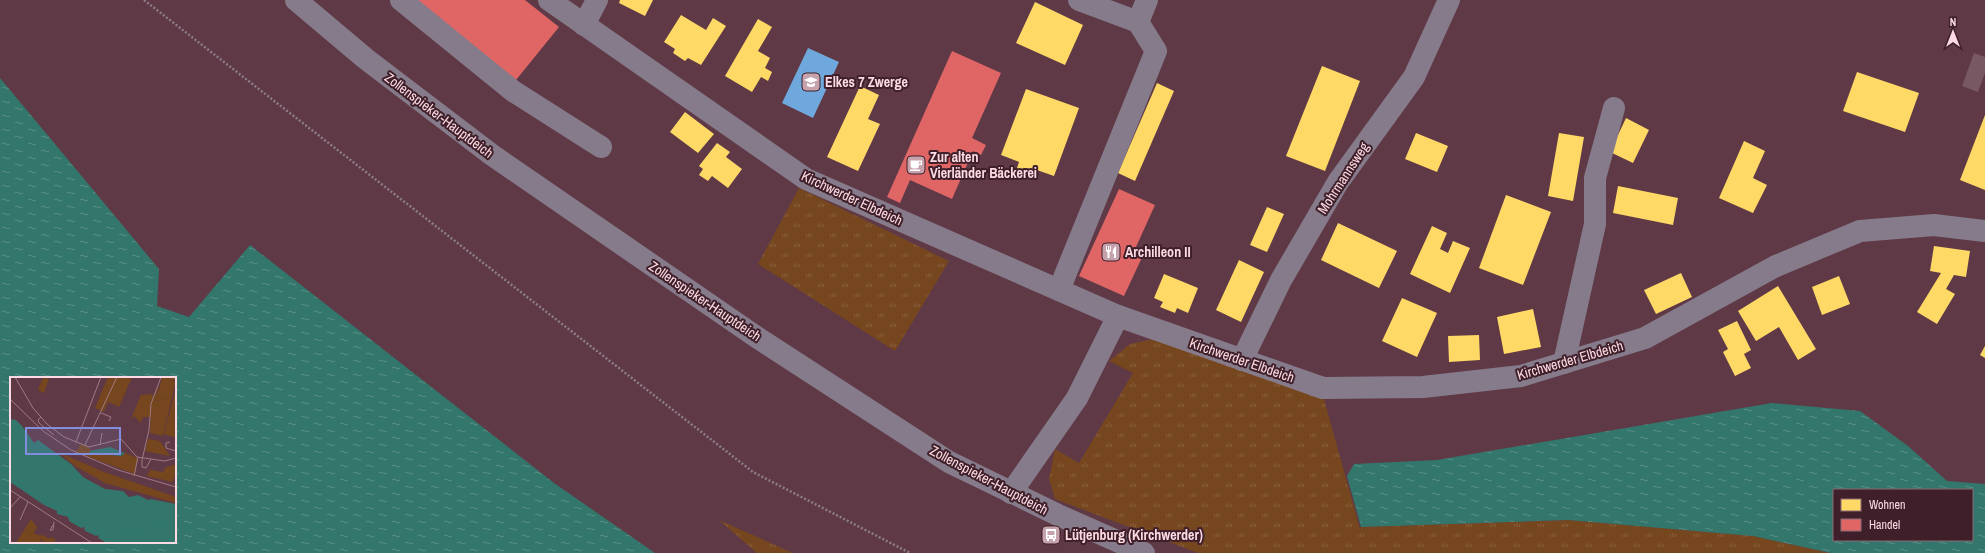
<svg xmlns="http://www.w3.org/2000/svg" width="1985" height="553" font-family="'Archivo Narrow',sans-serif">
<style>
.grass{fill:url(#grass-tufts)}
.water{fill:url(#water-ripples);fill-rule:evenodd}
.homes{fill:#ffd966}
.shops{fill:#e06666}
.schools{fill:#6fa8dc}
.building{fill:#775863}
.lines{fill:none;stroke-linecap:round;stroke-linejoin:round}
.path{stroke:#8c7d89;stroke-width:2.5;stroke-dasharray:2 2;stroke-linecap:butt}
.minor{stroke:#867b8b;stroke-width:22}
.labels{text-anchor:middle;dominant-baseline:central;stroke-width:4;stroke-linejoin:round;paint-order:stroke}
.poi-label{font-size:14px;font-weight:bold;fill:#fedbe4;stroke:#3f202a;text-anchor:start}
.street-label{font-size:14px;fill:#fedbe4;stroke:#3f202a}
.inset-river{fill:none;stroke:#32766c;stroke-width:2}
.inset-road{fill:none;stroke:#9f7a85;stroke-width:1}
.view{fill:#828ddd;fill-opacity:0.15;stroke:#828ddd;stroke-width:2}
.inset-edge{fill:none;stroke:#fedbe4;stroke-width:2}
</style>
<defs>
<pattern id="grass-tufts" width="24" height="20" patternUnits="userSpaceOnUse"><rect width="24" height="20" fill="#76461e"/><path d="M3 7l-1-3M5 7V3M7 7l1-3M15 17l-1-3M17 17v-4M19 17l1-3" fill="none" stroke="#8b603f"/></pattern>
<pattern id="water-ripples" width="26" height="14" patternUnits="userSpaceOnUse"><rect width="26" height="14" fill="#32766c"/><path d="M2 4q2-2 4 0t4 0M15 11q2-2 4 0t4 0" fill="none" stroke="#5b8f88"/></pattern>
</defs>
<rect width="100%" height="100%" fill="#5f3946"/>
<g class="grass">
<path d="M799,188L949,261L895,351L758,264Z"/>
<path d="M1153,339L1324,399L1360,529L1361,527L1568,520L1753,536L1831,553H1198L1055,499L1049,479L1055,449L1079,463L1133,373L1109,361L1130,344Z"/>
<path d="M719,520L793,553H757Z"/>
</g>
<g class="water">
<path d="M0,78L159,269L157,306L189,317L250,245L554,483L655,553H0ZM11,378H175V542H11Z"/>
<path d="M1772,403L1860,411L1908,446L1947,481L1985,484V553H1831L1753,536L1568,520L1361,527L1347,476L1354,464L1437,460ZM1834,490H1972V540H1834Z"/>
</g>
<g class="homes">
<path d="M620,0H653L645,16L619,3Z"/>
<path d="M1035,2L1083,25L1065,65L1016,43Z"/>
<path d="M681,15L706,30L713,18L726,26L701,65L688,58L685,61L673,53L675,49L664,42Z"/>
<path d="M758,19L772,27L758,51L770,58L765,68L772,72L768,81L761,77L752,92L725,76Z"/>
<path d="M1322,66L1360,81L1325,171L1286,156Z"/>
<path d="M1857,72L1919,93L1905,132L1843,111Z"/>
<path d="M1157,83L1174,91L1135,181L1118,173Z"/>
<path d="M860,86L879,95L868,119L880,124L858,171L827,157Z"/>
<path d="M1026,89L1079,108L1054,176L1034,169L1031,176L1016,171L1019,162L1001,155Z"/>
<path d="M685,112L714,134L698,153L670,132Z"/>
<path d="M1985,115V190L1960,180Z"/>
<path d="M1626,118L1649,130L1633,163L1610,152Z"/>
<path d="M1416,133L1448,146L1437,172L1405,159Z"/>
<path d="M1559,133L1584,137L1573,201L1548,196Z"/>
<path d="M1744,141L1765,151L1753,178L1767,185L1753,213L1719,198Z"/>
<path d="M717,143L730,152L726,157L742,169L728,188L712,176L708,181L699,175L703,169L699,166Z"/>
<path d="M1618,186L1678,198L1673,225L1613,213Z"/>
<path d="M1506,195L1551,212L1523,285L1479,268Z"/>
<path d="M1267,207L1284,214L1267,252L1250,245Z"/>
<path d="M1338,223L1397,251L1379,288L1321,260Z"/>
<path d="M1432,226L1447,233L1440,249L1448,253L1453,241L1470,248L1450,293L1410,274Z"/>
<path d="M1934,246L1970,251L1966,277L1954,275L1946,289L1955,294L1937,324L1917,312L1941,273L1930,271Z"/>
<path d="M1239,260L1264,272L1241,322L1216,310Z"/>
<path d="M1681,273L1692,297L1656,314L1644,290Z"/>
<path d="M1164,274L1198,288L1188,313L1177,308L1175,313L1160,307L1163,302L1154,298Z"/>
<path d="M1839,276L1850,304L1822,315L1812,287Z"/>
<path d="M1778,286L1816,349L1798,360L1779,327L1756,341L1738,311Z"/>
<path d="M1402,298L1437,313L1417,357L1382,341Z"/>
<path d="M1533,309L1541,347L1504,354L1497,317Z"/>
<path d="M1737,321L1751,350L1744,354L1751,368L1735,376L1723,352L1728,349L1718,330Z"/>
<path d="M1479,335L1480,360L1449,362L1448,336Z"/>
<path d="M1985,346V358L1980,355Z"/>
</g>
<g class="shops">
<path d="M416,0H525L559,27L516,80Z"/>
<path d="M952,51L1001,73L972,138L986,145L981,155L973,151L952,199L910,180L900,203L887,197Z"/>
<path d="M1119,189L1155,205L1136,247L1145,251L1124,296L1079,276Z"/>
</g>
<path class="schools" d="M808,48L839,62L813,118L782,103Z"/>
<path class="building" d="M1974,53L1985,57V73L1978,92L1962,86Z"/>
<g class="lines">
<path class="path" d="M144,0L753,472L910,553"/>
<g class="minor">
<path d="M296,0L366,59L492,155L755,336L949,462L1058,515L1144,553"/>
<path d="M401,0L513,91L601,147"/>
<path d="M549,0L806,179L1118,316L1323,388L1423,387L1521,376L1645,338L1776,266L1860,231L1934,225L1985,231"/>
<path d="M1138,22L1147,0"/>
<path d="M584,25L597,0"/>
<path d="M1059,290L1156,51L1138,22L1079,0"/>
<path d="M1242,360L1281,280L1338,182L1414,77L1449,0"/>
<path d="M1564,363L1595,224V178L1614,108"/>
<path d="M1011,493L1077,398L1118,316"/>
</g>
</g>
<defs>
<symbol id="school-square" viewBox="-11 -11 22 22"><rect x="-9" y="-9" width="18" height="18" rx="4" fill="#c6a2ad" stroke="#3f202a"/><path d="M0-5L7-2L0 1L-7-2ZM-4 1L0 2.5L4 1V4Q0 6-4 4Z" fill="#fff"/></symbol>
<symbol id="cafe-square" viewBox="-11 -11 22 22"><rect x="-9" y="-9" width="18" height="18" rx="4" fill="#c6a2ad" stroke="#3f202a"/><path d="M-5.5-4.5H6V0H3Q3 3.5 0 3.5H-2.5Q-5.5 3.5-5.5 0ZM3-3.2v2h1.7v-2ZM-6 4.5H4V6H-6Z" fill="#fff"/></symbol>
<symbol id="restaurant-square" viewBox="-11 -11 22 22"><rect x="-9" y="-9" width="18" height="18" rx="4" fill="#c6a2ad" stroke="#3f202a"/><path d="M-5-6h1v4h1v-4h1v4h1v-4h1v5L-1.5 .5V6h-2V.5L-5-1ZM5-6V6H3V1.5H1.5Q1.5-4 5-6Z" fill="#fff"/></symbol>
<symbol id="bus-square" viewBox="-11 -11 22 22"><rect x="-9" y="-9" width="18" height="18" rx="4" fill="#c6a2ad" stroke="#3f202a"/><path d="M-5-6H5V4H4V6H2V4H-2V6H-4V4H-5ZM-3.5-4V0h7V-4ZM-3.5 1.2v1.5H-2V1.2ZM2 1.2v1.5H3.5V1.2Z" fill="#fff"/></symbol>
</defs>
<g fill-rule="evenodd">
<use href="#school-square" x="800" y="71" width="22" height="22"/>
<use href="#cafe-square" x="905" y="154" width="22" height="22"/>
<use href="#restaurant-square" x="1100" y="241" width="22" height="22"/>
<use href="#bus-square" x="1040" y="524" width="22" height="22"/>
</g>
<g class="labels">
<g class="poi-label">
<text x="825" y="82">Elkes 7 Zwerge</text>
<text x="930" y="157">Zur alten<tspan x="930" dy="16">Vierländer Bäckerei</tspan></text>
<text x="1125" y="252">Archilleon II</text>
<text x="1065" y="535">Lütjenburg (Kirchwerder)</text>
</g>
<g class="street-label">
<text transform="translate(439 115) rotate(37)">Zollenspieker-Hauptdeich</text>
<text transform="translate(1343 178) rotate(-57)">Mohrmannsweg</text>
<text transform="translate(852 198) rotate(25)">Kirchwerder Elbdeich</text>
<text transform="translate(705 301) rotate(34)">Zollenspieker-Hauptdeich</text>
<text transform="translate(1242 360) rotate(19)">Kirchwerder Elbdeich</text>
<text transform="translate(1570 360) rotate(-16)">Kirchwerder Elbdeich</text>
<text transform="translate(989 480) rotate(28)">Zollenspieker-Hauptdeich</text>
</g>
</g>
<g transform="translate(10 377)">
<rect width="166" height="166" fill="#5f3946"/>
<path d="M33,0L39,2L34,16L28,13ZM152,0H166V3H163L160,20L146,24ZM166,10V61L154,57ZM71,67L79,70L81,76L111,79L115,76L128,81L125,97L66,75ZM50,76L94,95L166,120V126L95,106L65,89ZM21,142L27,150L24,156L31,159V166H6Z" fill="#76461e"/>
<path d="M166,3L153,59L140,56L141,26L149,7L146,24L160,20L162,5ZM143,17L140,40H133L131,46L124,39L120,44L131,18ZM32,157L39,162L41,160L46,163L44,166H31L33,163L30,161Z" fill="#76461e"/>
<path d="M98,0H122L109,30L98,25L94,35L85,31ZM138,62L150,64L160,79L135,74ZM166,87V97L162,105L137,99L140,93L153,95L155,91Z" fill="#76461e"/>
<path d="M0,42L6,43L12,49L24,66L28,63L61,87L73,100L95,112L113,114L119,120L128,118L138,123L140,122L166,127V166H97L88,161L89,158L86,159L75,154L74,150L71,151L59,144L58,140L47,137V134L34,128L0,105ZM100,70L115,76L111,79L80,76V74Z" fill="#32766c"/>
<path class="inset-river" d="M108,166L114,158L166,145"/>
<path class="inset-road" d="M5,0L23,31L37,47L54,60L79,70L111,62L127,80L155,84L166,81M0,22L33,54L61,73L108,93L166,110M91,36L101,40L99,44M31,40L28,43L29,46L44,58M66,65L91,0M160,65L156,66V71L166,74M75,68L107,0M90,68L92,56M141,82L136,91L132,90V83L139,53L141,27L151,0M124,99L128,80M0,113L82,166M0,131L10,120M10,143L18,125M43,148L40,153H43L44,145"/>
<path class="view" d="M16,51H110V77H16Z"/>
<rect width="166" height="166" class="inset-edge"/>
</g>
<rect x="1833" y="489" width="140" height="52" fill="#3f202a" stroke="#8b6b74"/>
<rect x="1841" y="499" width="20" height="12" fill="#ffd966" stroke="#8b6b74"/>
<text x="1869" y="509" font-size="12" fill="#fedbe4">Wohnen</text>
<rect x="1841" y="519" width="20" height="12" fill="#e06666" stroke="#8b6b74"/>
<text x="1869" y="529" font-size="12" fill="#fedbe4">Handel</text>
<g transform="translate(1953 32)" stroke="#3f202a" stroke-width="3" paint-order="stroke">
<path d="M0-3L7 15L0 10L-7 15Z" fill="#fedbe4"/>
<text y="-6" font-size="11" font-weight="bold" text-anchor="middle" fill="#fedbe4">N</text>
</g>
</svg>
